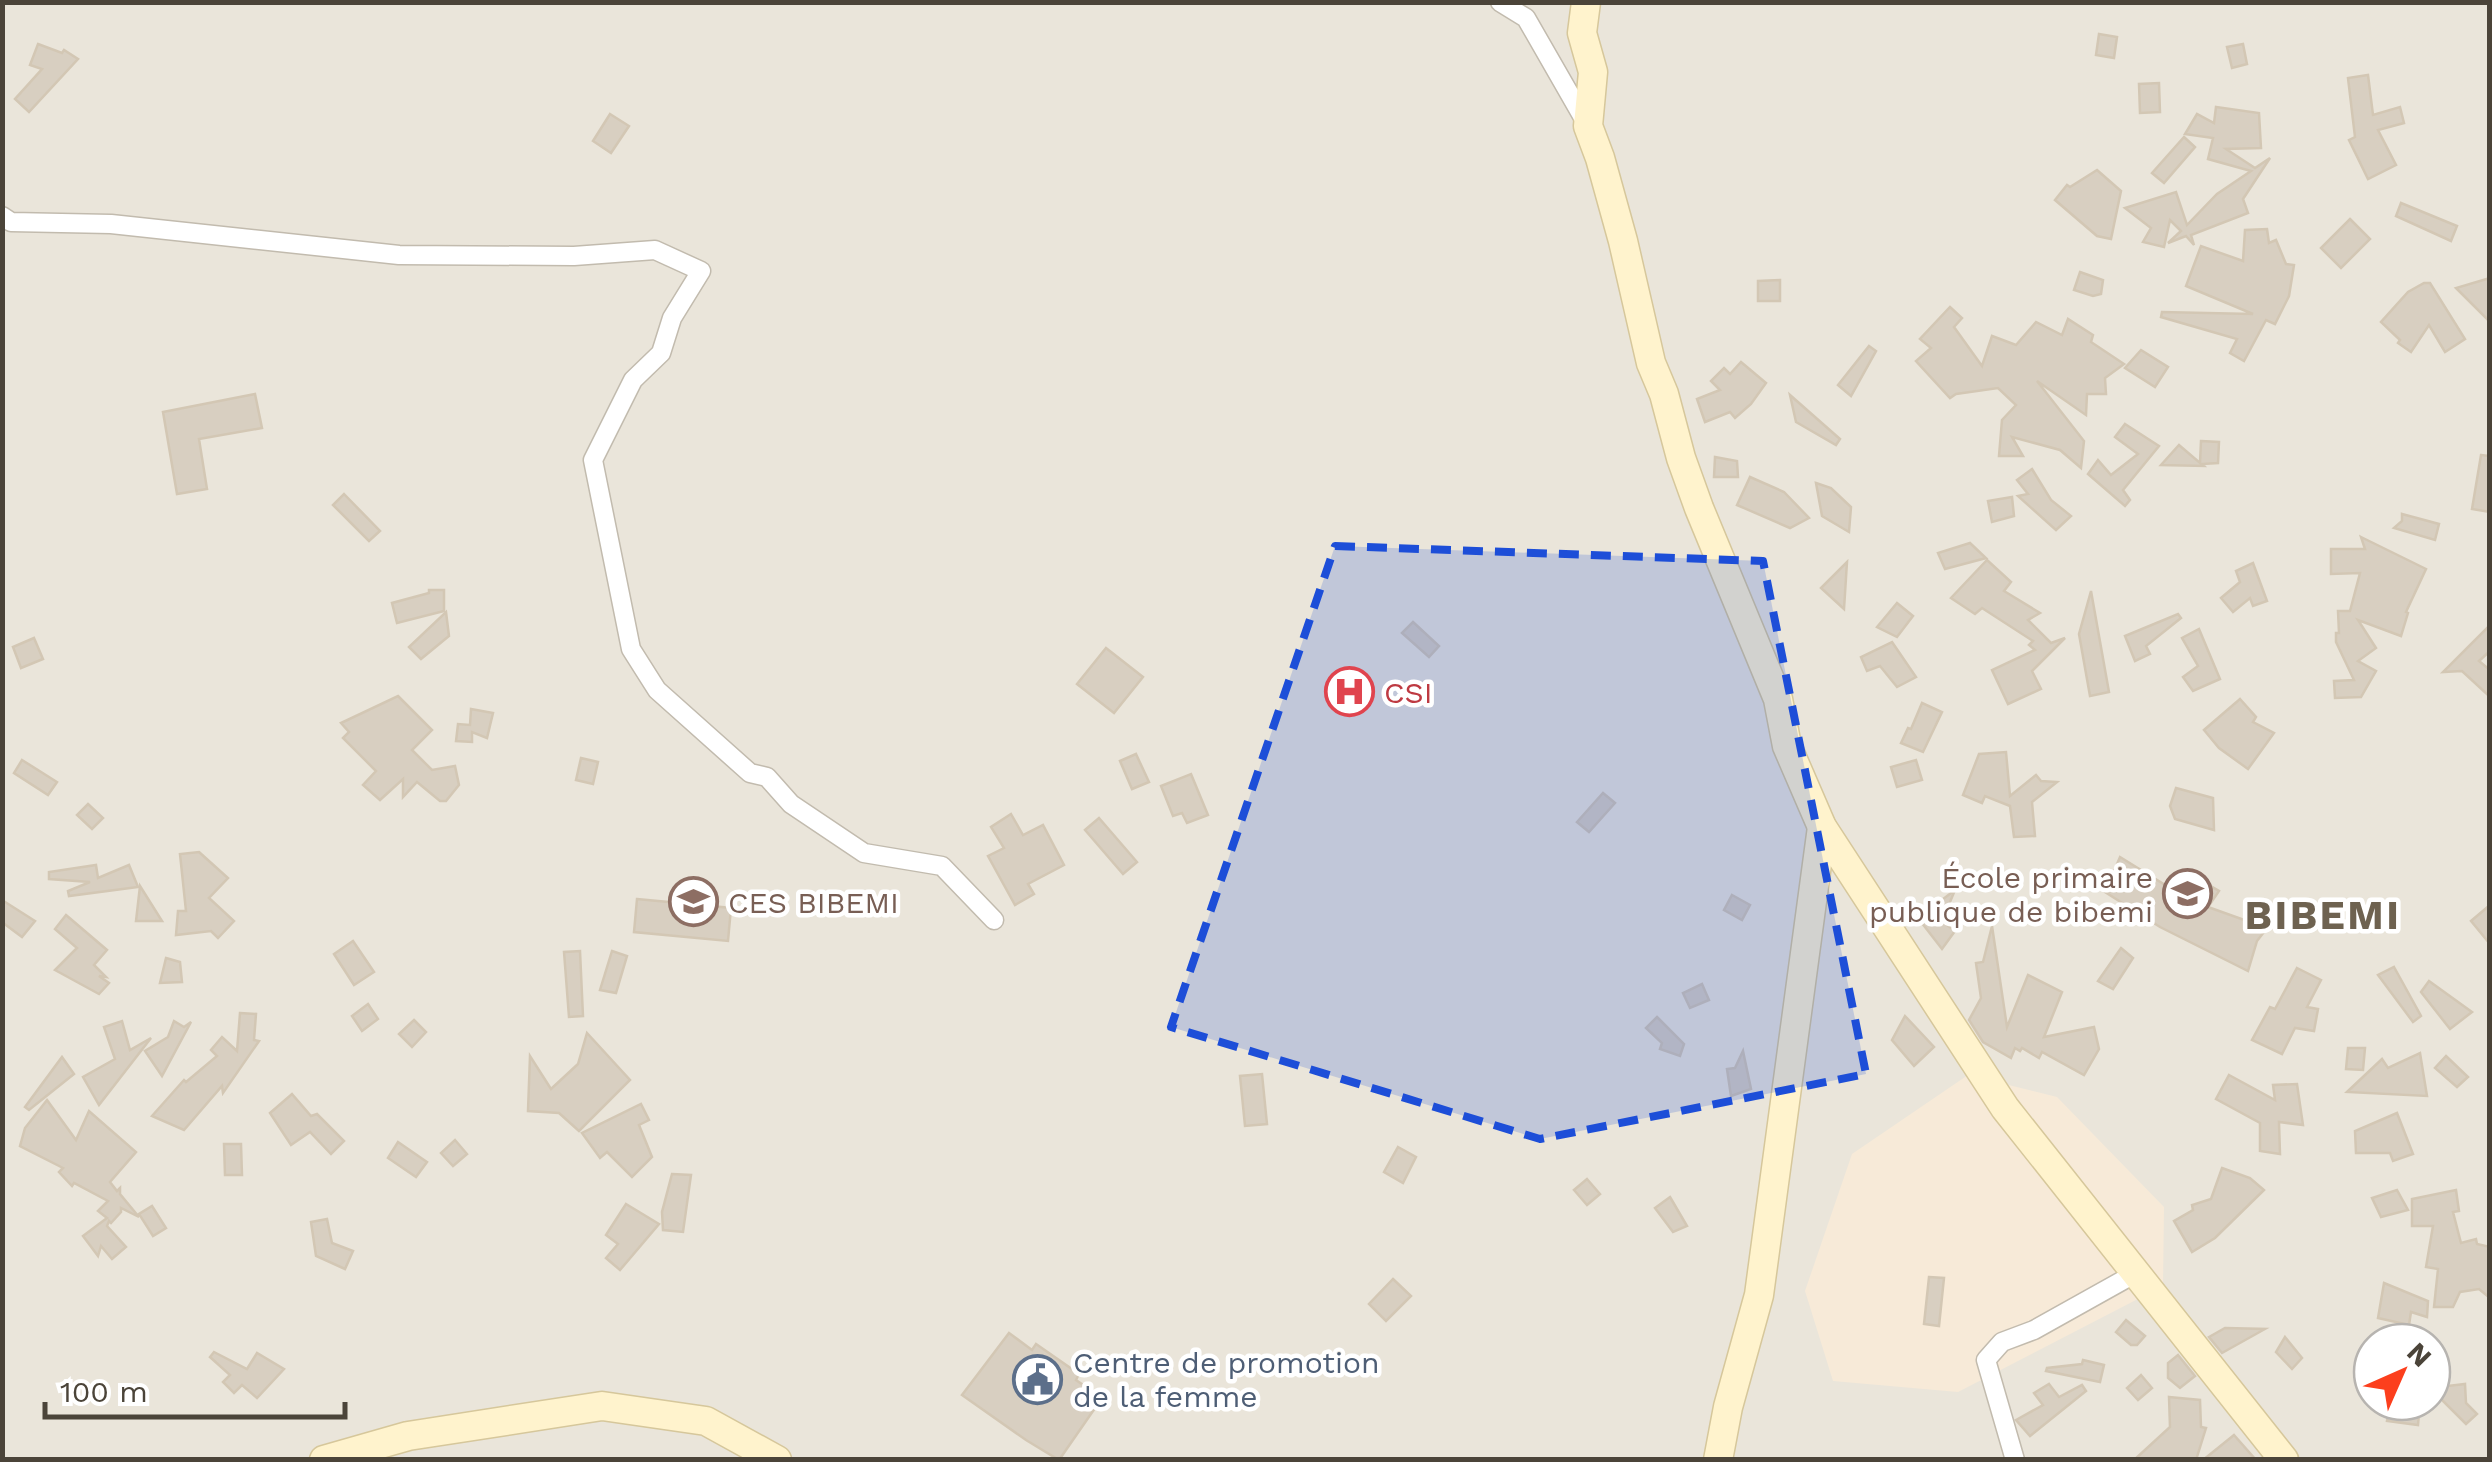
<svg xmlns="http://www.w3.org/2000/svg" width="2492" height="1462" font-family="'Work Sans',sans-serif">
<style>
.residential{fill:#eae5da;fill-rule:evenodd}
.commercial{fill:#f7ead8}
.building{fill:#d8cfc1;stroke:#d3c7b4;stroke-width:2.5}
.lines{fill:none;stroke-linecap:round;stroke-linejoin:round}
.minor-casing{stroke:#c2bbae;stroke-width:21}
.secondary-casing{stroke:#d6c79b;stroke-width:31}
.minor{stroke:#fff;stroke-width:18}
.secondary{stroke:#fff3cd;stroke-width:28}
.marked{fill:#1d4ed8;fill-opacity:0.2;stroke:#1d4ed8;stroke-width:8;stroke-dasharray:20 12;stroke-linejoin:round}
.labels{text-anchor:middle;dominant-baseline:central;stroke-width:9;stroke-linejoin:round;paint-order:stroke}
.health-label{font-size:30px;fill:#be3a42;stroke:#fff;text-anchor:start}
.education-label{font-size:30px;fill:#785e54;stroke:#fff;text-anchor:end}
.service-label{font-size:30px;fill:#4e5e75;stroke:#fff;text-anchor:start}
.district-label{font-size:40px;font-weight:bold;letter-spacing:2.5px;fill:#6e6250;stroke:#fff}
</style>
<rect width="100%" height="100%" fill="#f6f3ec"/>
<path class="residential" d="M3,3H2489V1459L3,1460ZM2372,1342H2432V1402H2372Z"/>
<path class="commercial" d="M1968,1075L2057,1097L2164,1207L2163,1286L1958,1392L1833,1381L1805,1291L1852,1154Z"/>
<g class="building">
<path d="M2099,34L2117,37L2114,58L2096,55Z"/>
<path d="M38,44L62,53L64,50L78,59L29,112L15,99L42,69L30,65Z"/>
<path d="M2243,44L2247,64L2232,68L2227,47Z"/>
<path d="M2368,75L2373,115L2400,107L2404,123L2378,130L2396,165L2368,179L2349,140L2355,137L2348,78Z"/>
<path d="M2159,83L2160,112L2140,113L2139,84Z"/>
<path d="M2216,107L2259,113L2261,148L2226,149L2255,168L2270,158L2243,199L2248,213L2191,235L2194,245L2186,236L2168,243L2181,231L2170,220L2164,247L2143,242L2151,228L2125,208L2176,192L2187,225L2217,194L2251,171L2208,159L2213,138L2185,134L2197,114L2214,123Z"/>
<path d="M610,114L629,126L611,153L593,141Z"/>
<path d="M2184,137L2195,147L2164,183L2152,173Z"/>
<path d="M2097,170L2121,191L2111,239L2097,236L2055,200L2067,185L2070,187Z"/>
<path d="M2401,203L2457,226L2451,241L2396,216Z"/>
<path d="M2350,219L2370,239L2341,268L2321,248Z"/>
<path d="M2267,229L2269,243L2276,240L2286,264L2294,265L2289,296L2275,324L2266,320L2244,361L2230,353L2237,339L2161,317L2162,312L2253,314L2186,286L2201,246L2243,261L2245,230Z"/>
<path d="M2080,272L2103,280L2101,294L2093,296L2074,290Z"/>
<path d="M2490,278V322L2456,288Z"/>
<path d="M1780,280V301H1758V281Z"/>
<path d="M2424,283H2430L2465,339L2445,352L2429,325L2411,352L2398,343L2400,340L2381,322L2408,292Z"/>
<path d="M1950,307L1962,318L1954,327L1982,366L1992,336L2016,345L2036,322L2062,335L2068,319L2093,335L2091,342L2124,364L2105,378L2106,394H2087L2086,415L2037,381L2084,441L2081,468L2060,450L2012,437L2023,456H1999L2002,420L2016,405L1998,388L1956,394L1950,398L1916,361L1931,348L1920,339Z"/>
<path d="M1869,346L1876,351L1851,396L1838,385Z"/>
<path d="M2141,350L2168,367L2155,387L2125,368Z"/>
<path d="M1741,362L1766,383L1751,404L1735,418L1730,412L1705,422L1697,399L1720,390L1711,381L1724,368L1730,374Z"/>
<path d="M255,394L262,428L199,439L207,489L177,494L163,412Z"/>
<path d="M1790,395L1840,439L1836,445L1796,422Z"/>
<path d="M2125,424L2159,446L2123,490L2130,500L2125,506L2088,474L2098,460L2111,475L2138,454L2115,437Z"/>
<path d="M2201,441L2219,442L2218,463L2202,464L2204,466L2161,465L2179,445L2200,463Z"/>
<path d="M2481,455L2490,456V512L2472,509Z"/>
<path d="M1715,457L1737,461L1738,477H1714Z"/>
<path d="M2032,469L2051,500L2071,516L2056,530L2018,496L2028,494L2017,480Z"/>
<path d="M1750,477L1784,492L1809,518L1790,528L1737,505Z"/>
<path d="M1816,483L1831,488L1851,507L1849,532L1822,516Z"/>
<path d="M344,494L380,531L369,541L333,505Z"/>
<path d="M2012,497L2014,516L1992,522L1988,501Z"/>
<path d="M2402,514L2439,524L2435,540L2394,528L2402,521Z"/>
<path d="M2361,537L2426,569L2406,612L2408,613L2401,636L2358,620L2376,648L2358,661L2376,671L2361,697L2335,698L2334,681L2354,680L2336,642V633H2339L2338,611H2350L2360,573L2331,574V549H2365Z"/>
<path d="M1970,543L1986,558L1945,569L1938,553Z"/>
<path d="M1987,560L2011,582L2004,591L2040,613L2028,620L2051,643L2065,638L2032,671L2041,689L2008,704L1992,670L2035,650L2029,645L2033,641L1982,608L1975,614L1951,598Z"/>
<path d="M1847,562L1844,609L1821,588Z"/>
<path d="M2253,563L2267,601L2253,606L2250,598L2233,612L2221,598L2240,582L2236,571Z"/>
<path d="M429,590H444V611L397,623L392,603L429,593Z"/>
<path d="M2091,591L2109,692L2090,696L2079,634Z"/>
<path d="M1897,603L1913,616L1897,637L1877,627Z"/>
<path d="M446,612L449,636L421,659L409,647Z"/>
<path d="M2178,614L2181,618L2146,646L2150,654L2135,661L2125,636Z"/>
<path d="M1413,622L1439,646L1429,657L1402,633Z"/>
<path d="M2490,625V651L2479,661L2490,670V697L2462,671L2443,672Z"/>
<path d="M2199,629L2220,679L2193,691L2183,677L2198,666L2182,638Z"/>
<path d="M34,638L43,659L21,668L13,647Z"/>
<path d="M1892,642L1916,677L1897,687L1880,666L1867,671L1861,657Z"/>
<path d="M1106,648L1143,677L1114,713L1077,684Z"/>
<path d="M398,696L432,730L412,750L432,770L455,766L459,785L446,801H440L417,782L403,797V779L380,800L363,785L376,771L343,738L349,732L341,723Z"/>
<path d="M2240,699L2256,717L2253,722L2274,733L2248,769L2219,748L2204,730Z"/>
<path d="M1922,703L1942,712L1923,752L1901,743L1908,728L1911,729Z"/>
<path d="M471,709L493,713L487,738L472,732V742L456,741L458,724L470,725Z"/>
<path d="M2006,752L2010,796L2036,775L2041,781L2057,782L2032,802L2035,836L2014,837L2010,806L1985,796L1982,803L1963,795L1979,754Z"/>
<path d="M1136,754L1149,782L1132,789L1120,761Z"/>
<path d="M581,758L598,762L593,784L576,780Z"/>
<path d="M22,760L57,782L48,795L14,773Z"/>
<path d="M1916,760L1922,780L1897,787L1891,767Z"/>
<path d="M1191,774L1208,815L1187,823L1182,813L1173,816L1161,786Z"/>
<path d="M2176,788L2213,798L2214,830L2175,819L2170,806Z"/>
<path d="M1603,793L1615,803L1589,832L1577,822Z"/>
<path d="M88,804L103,818L92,829L77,815Z"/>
<path d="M1011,814L1023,835L1043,825L1064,865L1028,884L1034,894L1015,905L988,856L1004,848L991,827Z"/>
<path d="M1099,818L1137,862L1123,874L1085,830Z"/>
<path d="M199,852L228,878L209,898L234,921L218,938L211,931L176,935L178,911H186L180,854Z"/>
<path d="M2120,857L2183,896L2202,881L2219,891L2208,907L2267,928L2257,941L2248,971L2160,927L2105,892Z"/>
<path d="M96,865L98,878L129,865L138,887L69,896L68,891L90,882L49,879V872Z"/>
<path d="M140,886L162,921H136Z"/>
<path d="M1955,890L1942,921L1955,931L1942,949L1918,918Z"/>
<path d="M1732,895L1750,905L1742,920L1724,910Z"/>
<path d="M637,899L731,908L728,941L634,932Z"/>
<path d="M2,900L35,921L22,937L2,922Z"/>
<path d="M2490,905V944L2471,921Z"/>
<path d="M66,915L107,950L94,965L106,977L99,976L109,983L99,994L55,970L77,948L55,929Z"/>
<path d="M1992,926L2007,1027L2028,975L2062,992L2044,1037L2094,1027L2099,1049L2084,1075L2042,1052L2039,1058L2022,1048L2020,1051L2015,1048L2011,1058L1983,1042L1969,1020L1981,998L1976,963L1983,962Z"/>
<path d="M353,941L374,972L354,985L334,954Z"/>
<path d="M2121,948L2133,958L2113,989L2098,981Z"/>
<path d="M580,951L583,1016L569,1017L564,952Z"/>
<path d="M612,951L627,956L616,993L600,990Z"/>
<path d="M166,958L180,962L182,982L160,983Z"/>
<path d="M2394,967L2421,1016L2413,1022L2378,975Z"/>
<path d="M2297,968L2321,980L2307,1007L2318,1009L2314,1031L2295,1028L2282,1054L2252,1040L2270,1007L2275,1009Z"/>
<path d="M2429,981L2472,1012L2450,1029L2421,992Z"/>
<path d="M1702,984L1709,1000L1690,1008L1683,993Z"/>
<path d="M368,1004L378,1019L362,1031L352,1016Z"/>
<path d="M240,1013L256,1014L254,1040L259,1041L223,1093L222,1086L184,1130L152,1116L184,1080L186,1082L217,1056L211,1050L222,1037L237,1051Z"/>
<path d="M1905,1016L1934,1047L1914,1066L1892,1040Z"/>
<path d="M1657,1017L1684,1044L1680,1056L1660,1049L1662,1043L1646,1028Z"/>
<path d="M414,1020L426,1032L412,1047L399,1034Z"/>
<path d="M122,1021L130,1050L151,1038L99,1105L83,1077L115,1059L104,1027Z"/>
<path d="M174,1021L184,1027L191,1022L162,1076L145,1051L168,1037Z"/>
<path d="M587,1033L630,1080L579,1131L559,1113L528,1111L530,1056L551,1089L578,1064Z"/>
<path d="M2348,1048H2365L2363,1070L2346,1069Z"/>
<path d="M1743,1051L1751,1089L1731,1096L1727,1069L1735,1068Z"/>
<path d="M2420,1053L2427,1096L2347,1092L2382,1059L2388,1068Z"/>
<path d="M2446,1056L2468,1077L2457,1087L2435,1068Z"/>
<path d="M62,1057L74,1074L29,1110L25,1107Z"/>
<path d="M1262,1074L1267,1124L1245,1126L1240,1076Z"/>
<path d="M2229,1075L2275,1100L2273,1085L2297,1084L2303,1125L2279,1122L2280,1154L2260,1151V1123L2216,1099Z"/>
<path d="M292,1094L311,1116L317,1114L344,1141L331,1154L310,1132L291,1145L270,1113Z"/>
<path d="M47,1100L76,1140L89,1111L136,1152L110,1182L117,1191L120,1188V1194L139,1217L121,1208V1212L111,1223L109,1221L107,1226L126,1247L112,1259L101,1246L98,1256L83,1236L107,1218L98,1211L108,1201L74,1183L72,1186L59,1172L63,1168L20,1146L25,1128Z"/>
<path d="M641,1104L649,1120L639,1125L652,1157L632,1177L607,1152L600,1158L582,1133Z"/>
<path d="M2397,1113L2413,1154L2393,1161L2390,1153H2356L2355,1131Z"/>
<path d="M455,1140L467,1154L453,1166L441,1153Z"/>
<path d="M398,1142L427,1162L416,1177L388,1158Z"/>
<path d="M224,1144H241L242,1175H225Z"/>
<path d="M1398,1147L1416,1157L1403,1183L1384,1172Z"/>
<path d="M2222,1168L2250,1178L2264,1190L2215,1238L2192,1252L2174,1221L2193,1210L2192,1205L2211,1199Z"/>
<path d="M672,1174L691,1175L683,1232L663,1230L662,1212Z"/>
<path d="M1587,1179L1600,1194L1587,1205L1574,1190Z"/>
<path d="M2397,1190L2408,1210L2381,1217L2372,1198Z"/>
<path d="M2456,1190L2459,1211L2453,1212L2461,1243L2476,1239L2477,1244L2490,1247V1298L2479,1289L2460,1292L2453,1307H2434L2438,1269L2426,1267L2433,1226H2412V1199Z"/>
<path d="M1670,1197L1687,1226L1673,1232L1655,1208Z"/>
<path d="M626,1204L659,1224L620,1270L606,1258L618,1244L606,1235Z"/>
<path d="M152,1206L166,1228L153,1236L139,1214Z"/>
<path d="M327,1219L332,1243L353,1251L345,1269L316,1256L311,1222Z"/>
<path d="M1929,1277L1944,1278L1939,1326L1924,1324Z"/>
<path d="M1393,1279L1411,1296L1386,1321L1369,1304Z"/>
<path d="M2384,1283L2428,1301L2427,1317L2411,1312L2409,1325L2378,1318Z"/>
<path d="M2126,1320L2145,1336L2137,1345H2131L2116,1332Z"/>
<path d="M2225,1328L2265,1329L2222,1353L2209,1337Z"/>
<path d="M1009,1333L1032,1350L1036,1344L1079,1374L1076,1380L1102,1398L1059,1460L1026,1440L962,1395Z"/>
<path d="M2285,1337L2302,1358L2292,1369L2276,1352Z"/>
<path d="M214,1352L247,1369L257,1353L284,1369L257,1398L242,1385L234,1393L223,1382L230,1375L210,1357Z"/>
<path d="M2178,1355L2195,1376L2180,1388L2168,1378V1363Z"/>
<path d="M2083,1360L2104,1365L2100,1382L2046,1371L2047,1368L2082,1364Z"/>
<path d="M2141,1375L2152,1388L2138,1400L2127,1388Z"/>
<path d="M2443,1381L2448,1386L2465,1384L2466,1403L2477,1414L2466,1424L2433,1391Z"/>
<path d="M2049,1384L2059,1397L2082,1385L2086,1391L2030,1436L2016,1420L2043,1405L2034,1393Z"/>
<path d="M2169,1397L2200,1400L2201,1427L2206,1428L2196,1460H2134L2170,1427Z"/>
<path d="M2390,1402H2420L2418,1425L2387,1421Z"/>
<path d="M2234,1435L2256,1460H2203Z"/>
</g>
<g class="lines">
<defs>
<g id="minor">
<path d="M1500,2L1526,18L1588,126"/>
<path d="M2,216L11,222L111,224L399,255L574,256L655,250L701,271L672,318L661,353L633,380L593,460L631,649L657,690L750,773L767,777L791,804L864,853L942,866L994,920"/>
<path d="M2015,1460L1986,1360L2002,1342L2034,1330L2136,1273"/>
</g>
<g id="secondary">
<path d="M1586,2L1582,33L1593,72L1588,126L1600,158L1623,241L1651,363L1664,394L1681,458L1699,508L1778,699L1787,746L1822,827L2005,1108L2284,1460"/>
<path d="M324,1460L408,1436L602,1406L706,1421L777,1460"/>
<path d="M1718,1460L1728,1407L1759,1295L1822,827"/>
</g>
</defs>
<use href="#minor" class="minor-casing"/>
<use href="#secondary" class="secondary-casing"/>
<use href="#minor" class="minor"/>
<use href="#secondary" class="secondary"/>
</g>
<path class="marked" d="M1335,546L1763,561L1866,1074L1540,1139L1171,1027Z"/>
<defs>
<symbol id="hospital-ring" viewBox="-11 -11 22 22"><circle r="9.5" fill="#fff" stroke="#e0444e" stroke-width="1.5"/><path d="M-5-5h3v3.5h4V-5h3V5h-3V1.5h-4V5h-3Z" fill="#e0444e"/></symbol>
<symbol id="school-ring" viewBox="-11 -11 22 22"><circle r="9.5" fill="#fff" stroke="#8d6e63" stroke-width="1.5"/><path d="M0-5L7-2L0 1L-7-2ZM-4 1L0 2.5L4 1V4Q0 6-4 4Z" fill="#8d6e63"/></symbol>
<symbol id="civic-ring" viewBox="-11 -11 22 22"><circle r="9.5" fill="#fff" stroke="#5c6f8a" stroke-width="1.5"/><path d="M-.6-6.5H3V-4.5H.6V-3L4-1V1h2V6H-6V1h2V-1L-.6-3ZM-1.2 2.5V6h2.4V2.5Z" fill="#5c6f8a"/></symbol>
</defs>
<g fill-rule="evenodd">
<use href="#hospital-ring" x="1322" y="664" width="55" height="55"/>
<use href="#school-ring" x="2160" y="866" width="55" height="55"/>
<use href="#school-ring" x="666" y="874" width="55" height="55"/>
<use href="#civic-ring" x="1010" y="1352" width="55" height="55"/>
</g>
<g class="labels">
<g class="health-label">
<text x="1384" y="692">CSI</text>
</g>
<g class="education-label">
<text x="2153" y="877">École primaire<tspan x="2153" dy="34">publique de bibemi</tspan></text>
<text x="728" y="902" text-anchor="start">CES BIBEMI</text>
</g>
<g class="service-label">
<text x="1073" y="1362">Centre de promotion<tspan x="1073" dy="34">de la femme</tspan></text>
</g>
<g class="district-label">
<text x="2323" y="915">BIBEMI</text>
</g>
</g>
<rect width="2492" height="1462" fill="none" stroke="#4b4439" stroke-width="10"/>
<g transform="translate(2402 1372) rotate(45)"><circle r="48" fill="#ffffff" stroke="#b7b4b0" stroke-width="2.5"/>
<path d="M0-8L18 38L0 25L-18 38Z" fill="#fc3f1d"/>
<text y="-15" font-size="28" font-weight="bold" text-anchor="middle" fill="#4b4439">N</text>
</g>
<path d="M45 1402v15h300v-15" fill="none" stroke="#4b4439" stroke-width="5"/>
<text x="60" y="1402" font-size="30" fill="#4b4439" stroke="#ffffff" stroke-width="8" paint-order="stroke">100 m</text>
</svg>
